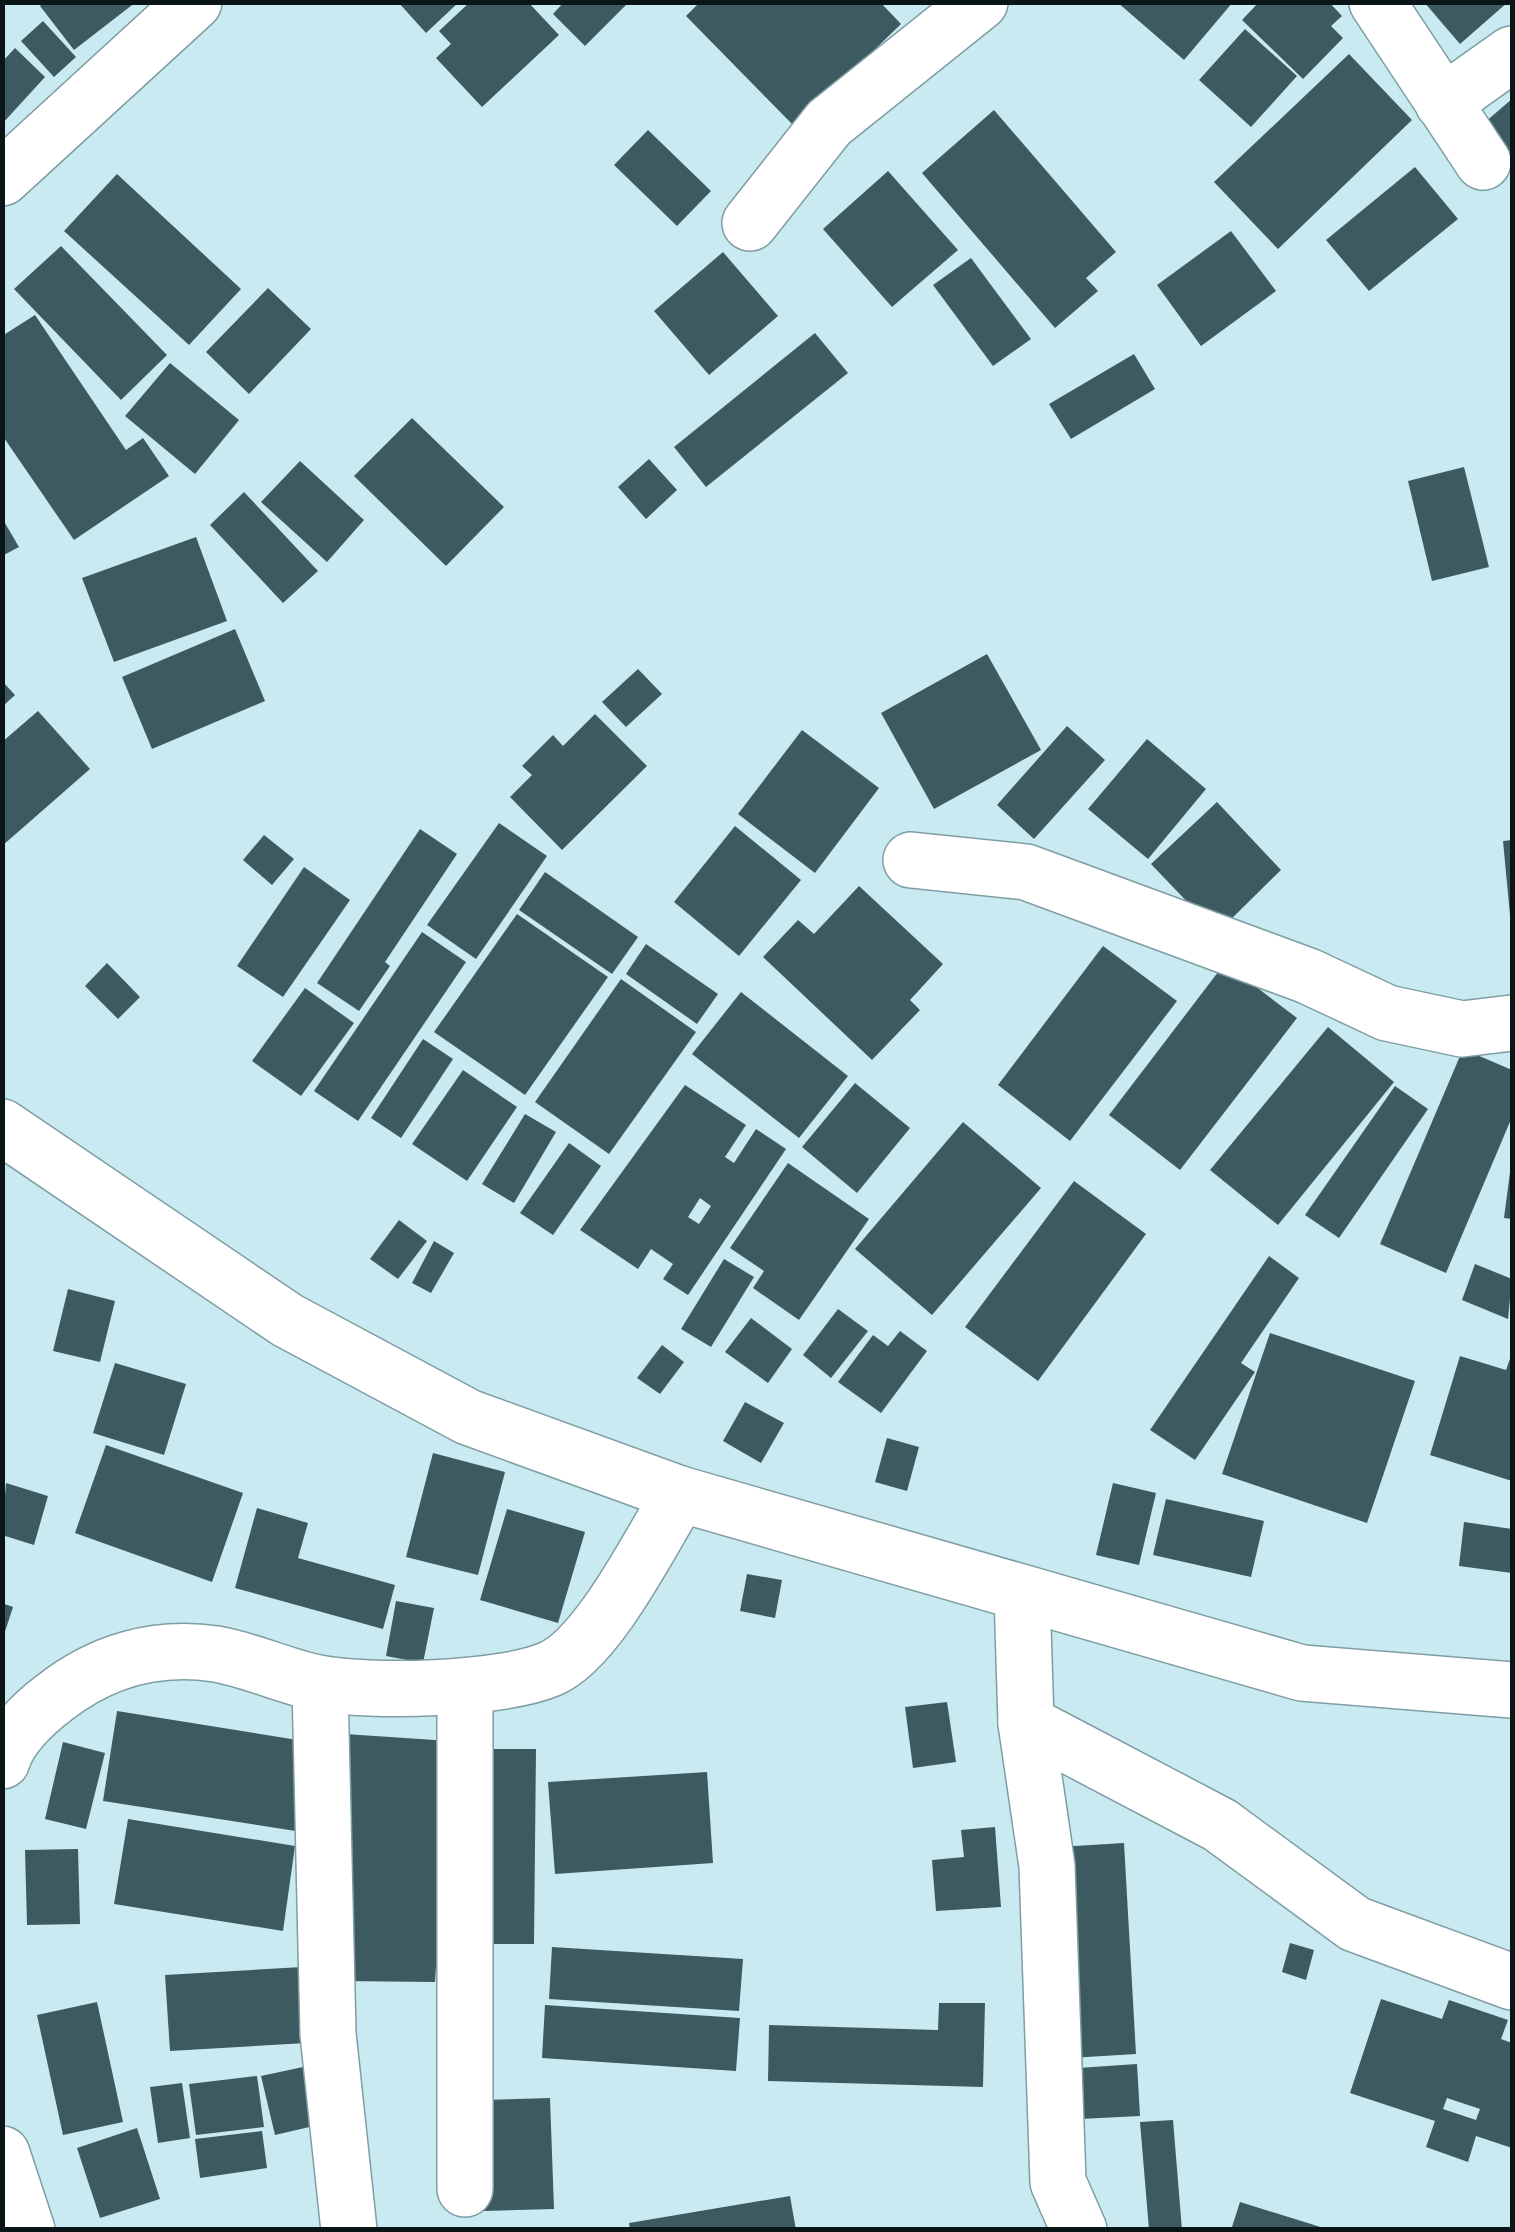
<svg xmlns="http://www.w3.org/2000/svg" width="1515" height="2232" font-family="Bitter,serif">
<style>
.building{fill:#3e5a61;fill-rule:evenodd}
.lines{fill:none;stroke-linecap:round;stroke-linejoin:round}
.minor-casing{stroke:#7f9da4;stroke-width:58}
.major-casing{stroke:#7f9da4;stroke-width:58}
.minor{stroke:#fff;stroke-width:55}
.major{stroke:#fff;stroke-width:55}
</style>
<rect width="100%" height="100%" fill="#caeaf2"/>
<g class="building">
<path d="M44,2H136L74,50L40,6Z"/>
<path d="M398,2H459L426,33Z"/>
<path d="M470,2H528L559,35L482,107L436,58L451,44L439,31Z"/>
<path d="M564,2H629L585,46L553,14Z"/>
<path d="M700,2H880L901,24L795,127L686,16Z"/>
<path d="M1117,2H1233L1184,60Z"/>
<path d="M1259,2H1329L1342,16L1331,26L1343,38L1303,79L1242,20Z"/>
<path d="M1424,2H1508L1460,44Z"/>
<path d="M43,21L76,57L54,77L21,41Z"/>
<path d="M1245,29L1297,76L1251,127L1199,80Z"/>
<path d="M15,48L45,77L2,124V62Z"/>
<path d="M1349,54L1412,120L1278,249L1214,182Z"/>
<path d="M1512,99V156L1484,123Z"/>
<path d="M994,110L1116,252L1086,278L1098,291L1055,328L922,173Z"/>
<path d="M648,130L711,191L677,226L614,165Z"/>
<path d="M1415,167L1458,219L1369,291L1326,240Z"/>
<path d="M888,171L958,250L892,307L823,229Z"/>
<path d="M117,174L241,289L189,345L64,231Z"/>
<path d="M1231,231L1276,291L1201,346L1157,285Z"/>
<path d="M61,246L167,355L121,400L14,289Z"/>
<path d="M723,252L778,316L709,375L654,311Z"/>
<path d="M971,258L1031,339L993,366L933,285Z"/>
<path d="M268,288L311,329L249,394L206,352Z"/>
<path d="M35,315L126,450L143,438L169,476L74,540L2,435V336Z"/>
<path d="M815,333L848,373L706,487L674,447Z"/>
<path d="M1134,354L1155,389L1071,439L1049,404Z"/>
<path d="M170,363L239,420L195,474L125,416Z"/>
<path d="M412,418L504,507L446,566L354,476Z"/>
<path d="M649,459L677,490L646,519L618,487Z"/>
<path d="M300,461L364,520L327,562L261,502Z"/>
<path d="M1464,467L1489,567L1432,581L1408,481Z"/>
<path d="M244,492L318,571L283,603L210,525Z"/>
<path d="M2,518L19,547L2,556Z"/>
<path d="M196,537L227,621L114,662L82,578Z"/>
<path d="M235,629L265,701L152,749L122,677Z"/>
<path d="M987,654L1041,750L934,809L881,713Z"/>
<path d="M638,669L662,694L626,727L602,702Z"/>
<path d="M2,681L15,695L2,707Z"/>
<path d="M38,711L90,769L2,846V742Z"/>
<path d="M595,714L647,766L562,850L510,797L532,775L522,766L553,735L563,746Z"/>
<path d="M1067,726L1105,760L1034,839L997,805Z"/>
<path d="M802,730L879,788L815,873L738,814Z"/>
<path d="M1147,739L1206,789L1148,859L1088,809Z"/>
<path d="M1217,802L1281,870L1217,933L1151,864Z"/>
<path d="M499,823L547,856L476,959L427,925Z"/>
<path d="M735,826L801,880L739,956L674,902Z"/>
<path d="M420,829L457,854L385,962L390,966L359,1011L317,983Z"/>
<path d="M264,835L294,859L272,885L243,860Z"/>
<path d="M1512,840V915H1510L1503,841Z"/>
<path d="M304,867L350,900L283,997L237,966Z"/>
<path d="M545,872L638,937L612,974L519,910Z"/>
<path d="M859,886L943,964L910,1000L920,1010L872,1060L763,957L798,920L814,934Z"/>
<path d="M517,914L608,977L525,1095L434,1032Z"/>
<path d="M422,932L466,962L358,1121L314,1091Z"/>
<path d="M646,944L718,994L697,1024L626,974Z"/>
<path d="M1103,946L1177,1001L1070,1141L998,1085Z"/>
<path d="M107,963L140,997L118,1019L85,986Z"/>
<path d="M1225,963L1297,1018L1180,1170L1109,1115Z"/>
<path d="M621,979L696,1032L609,1154L535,1102Z"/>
<path d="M305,988L354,1023L301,1096L252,1061Z"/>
<path d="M741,992L848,1076L799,1138L692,1054Z"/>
<path d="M1328,1027L1394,1082L1278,1225L1210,1170Z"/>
<path d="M423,1039L453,1059L401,1138L371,1118Z"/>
<path d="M1463,1049L1512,1070V1117L1446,1273L1380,1244Z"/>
<path d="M463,1070L517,1107L467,1181L412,1144Z"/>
<path d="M855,1083L910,1128L857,1193L802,1147Z"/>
<path d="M685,1085L746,1125L725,1157L734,1163L756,1129L786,1149L688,1295L663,1279L673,1264L651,1249L638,1269L580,1230ZM700,1198L711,1206L699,1224L688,1217Z"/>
<path d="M1395,1086L1428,1109L1339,1238L1305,1215Z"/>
<path d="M525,1114L556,1132L514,1203L482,1184Z"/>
<path d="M963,1122L1041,1188L932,1315L855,1249Z"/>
<path d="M569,1143L601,1166L553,1235L520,1213Z"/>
<path d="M788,1163L869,1219L799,1320L753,1288L764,1271L730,1248Z"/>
<path d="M1510,1172H1512V1219L1504,1218Z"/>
<path d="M1074,1181L1146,1234L1038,1381L965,1327Z"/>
<path d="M399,1220L427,1241L398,1279L370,1259Z"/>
<path d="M434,1241L454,1253L431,1293L412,1283Z"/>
<path d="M1269,1256L1299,1278L1241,1363L1255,1372L1195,1460L1150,1430Z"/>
<path d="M724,1259L754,1277L711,1347L681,1329Z"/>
<path d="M1475,1264L1512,1279L1508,1319L1462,1300Z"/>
<path d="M68,1289L115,1301L100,1362L53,1351Z"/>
<path d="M838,1309L868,1331L831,1378L803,1355Z"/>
<path d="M751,1318L792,1349L768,1383L725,1352Z"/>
<path d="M900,1331L927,1351L881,1413L838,1382L873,1335L888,1346Z"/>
<path d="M1270,1333L1415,1381L1367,1523L1222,1474Z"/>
<path d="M662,1345L684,1362L660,1394L637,1378Z"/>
<path d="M1512,1353V1481L1430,1455L1460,1356L1506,1370Z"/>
<path d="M115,1363L186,1384L164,1455L93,1433Z"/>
<path d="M745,1402L784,1423L761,1463L723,1441Z"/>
<path d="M887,1438L919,1447L907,1491L875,1482Z"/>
<path d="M106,1445L243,1493L212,1582L75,1533Z"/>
<path d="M433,1453L505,1472L478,1575L406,1557Z"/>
<path d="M6,1483L48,1496L34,1545L2,1535Z"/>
<path d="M1113,1483L1156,1493L1139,1565L1096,1555Z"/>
<path d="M1166,1499L1264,1521L1251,1577L1153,1555Z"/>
<path d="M257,1508L308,1523L298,1558L395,1585L383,1629L235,1588Z"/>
<path d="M507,1509L585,1532L558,1623L480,1600Z"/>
<path d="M1464,1522L1512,1529V1573L1459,1566Z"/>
<path d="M747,1574L782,1580L775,1618L740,1611Z"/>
<path d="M396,1601L434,1608L423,1663L386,1656Z"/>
<path d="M2,1603L13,1607L3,1638H2Z"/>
<path d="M947,1702L956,1762L913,1768L905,1707Z"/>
<path d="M117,1711L316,1743L302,1832L103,1801Z"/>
<path d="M345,1734L450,1741L435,1982L340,1981Z"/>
<path d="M63,1742L105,1753L86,1829L45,1819Z"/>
<path d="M487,1749H536L534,1944H486Z"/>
<path d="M707,1772L713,1863L555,1874L548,1782Z"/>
<path d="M128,1819L295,1846L283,1931L114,1904Z"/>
<path d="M995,1827L1001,1907L936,1911L932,1860L964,1857L961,1830Z"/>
<path d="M1124,1843L1136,2054L1070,2058L1058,1847Z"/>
<path d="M78,1849L80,1924L27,1925L25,1850Z"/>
<path d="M1290,1943L1314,1950L1306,1980L1282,1972Z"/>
<path d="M552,1947L743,1959L739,2011L549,1999Z"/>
<path d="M319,1966L324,2042L170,2051L165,1975Z"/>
<path d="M1381,1999L1442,2019L1449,2000L1508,2020L1501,2039L1512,2043V2148L1476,2136L1468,2162L1426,2147L1435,2121L1350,2093ZM1447,2098L1480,2109L1476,2120L1443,2109Z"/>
<path d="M97,2002L123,2122L63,2135L37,2015Z"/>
<path d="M939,2003H985L983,2087L768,2081L769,2025L938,2030Z"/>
<path d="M545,2005L740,2018L736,2071L542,2058Z"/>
<path d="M317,2064L331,2122L275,2135L261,2076Z"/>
<path d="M1137,2064L1140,2116L1080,2119L1078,2068Z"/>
<path d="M257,2076L264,2127L196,2135L189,2084Z"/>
<path d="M182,2083L190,2138L158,2143L150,2087Z"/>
<path d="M550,2098L554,2209L484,2211L481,2100Z"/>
<path d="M1173,2120L1182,2230H1149L1140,2122Z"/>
<path d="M137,2128L160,2199L100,2218L77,2148Z"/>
<path d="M262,2131L267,2168L200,2178L195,2139Z"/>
<path d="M790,2196L796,2230H630L629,2223Z"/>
<path d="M1240,2202L1327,2229V2230H1231Z"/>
</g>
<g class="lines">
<defs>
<g id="minor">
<path d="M1377,2L1483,162"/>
<path d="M1443,103L1512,54"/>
<path d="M2,178L194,2"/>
<path d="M750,223L829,123L980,2"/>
<path d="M911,860L1026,872L1308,976L1387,1013L1462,1029L1512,1023"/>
<path d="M1022,1594L1026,1723L1047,1866L1058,2182L1079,2230"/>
<path d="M320,1684L328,2034L349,2230"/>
<path d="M465,1688V2189"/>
<path d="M1026,1723L1220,1825L1355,1924L1512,1982"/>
<path d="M2,1761C9,1737 34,1713 54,1698C101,1661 156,1645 216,1654C251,1660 283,1676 318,1683C371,1693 501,1690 550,1669C598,1649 652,1539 680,1494"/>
<path d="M2,2154L27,2230"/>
</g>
<path id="major" d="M2,1127L287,1320L468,1417L680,1494L1302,1673L1512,1690"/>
</defs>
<use href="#minor" class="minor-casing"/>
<use href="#major" class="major-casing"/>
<use href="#minor" class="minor"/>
<use href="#major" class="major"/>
</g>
<rect width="1515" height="2232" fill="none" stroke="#0a1518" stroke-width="10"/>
</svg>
